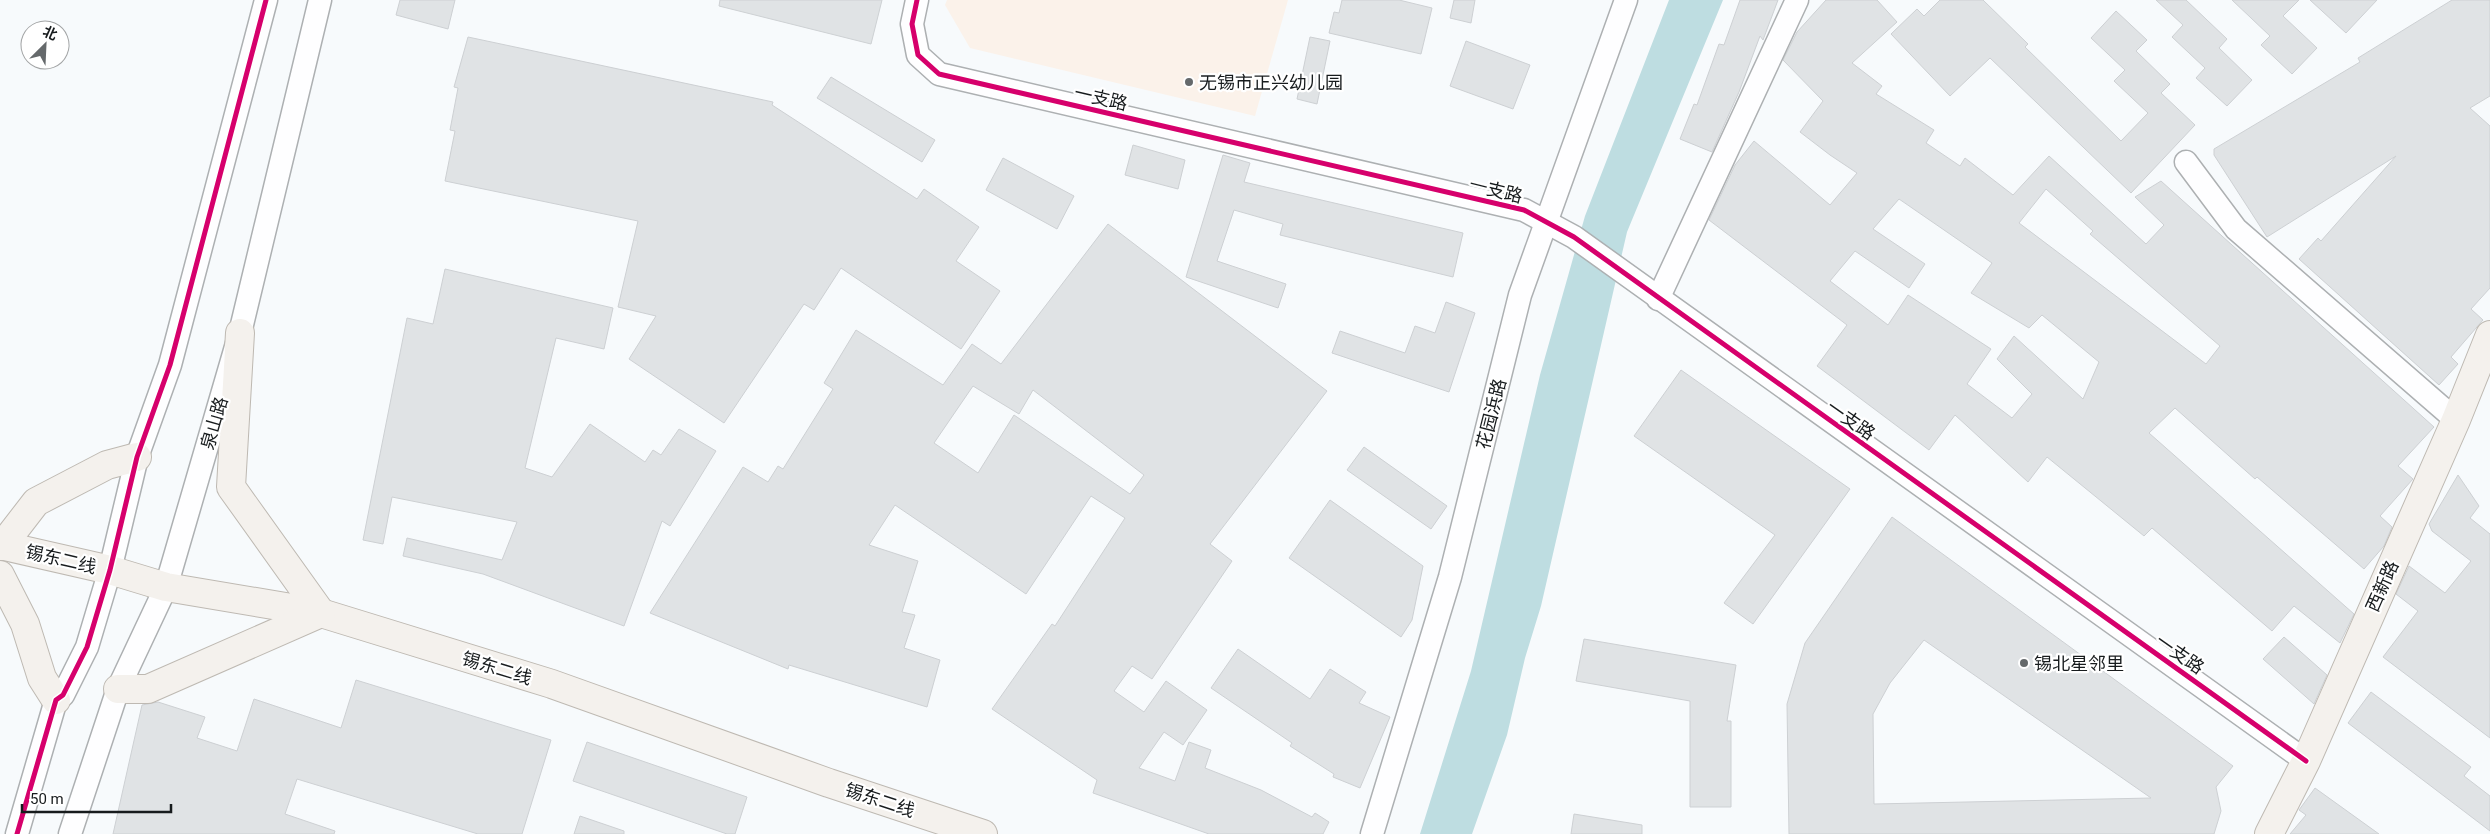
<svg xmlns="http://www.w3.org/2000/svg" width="2490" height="834" font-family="Roboto,'Noto Sans SC',sans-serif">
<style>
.education{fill:#fbf2ea}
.water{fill:#bedde1}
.building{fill:#e0e3e5;stroke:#cdd0d3;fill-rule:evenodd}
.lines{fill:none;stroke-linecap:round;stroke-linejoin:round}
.minor-casing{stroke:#adb0b2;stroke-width:25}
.major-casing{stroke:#beb9b2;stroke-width:30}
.minor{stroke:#fefeff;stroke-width:22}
.major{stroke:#f4f1ed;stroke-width:28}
.cycleway-casing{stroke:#fff;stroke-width:8}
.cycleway{stroke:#d6006c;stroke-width:5}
.poi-dot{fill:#65696b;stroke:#fff;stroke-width:2}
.labels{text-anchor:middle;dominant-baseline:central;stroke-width:4.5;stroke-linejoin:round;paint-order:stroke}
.poi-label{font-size:18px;fill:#171b1d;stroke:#fff;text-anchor:start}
.street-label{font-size:18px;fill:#171b1d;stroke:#fff}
</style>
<rect width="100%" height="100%" fill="#f7fafc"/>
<path class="education" d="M947,0H1288L1255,116L970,48L945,5Z"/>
<path class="water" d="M1669,0H1723L1627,232L1541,606L1525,658L1507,735L1472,834H1420L1471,671L1540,375L1585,216Z"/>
<g class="building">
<path d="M400,0H455L448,29L396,15Z"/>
<path d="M720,0H882L871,44L719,6Z"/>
<path d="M1342,0H1399L1432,8L1421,54L1329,33L1334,12L1339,13Z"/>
<path d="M1454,0H1475L1471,23L1450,18Z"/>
<path d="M1740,0H1778L1763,40L1760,36L1739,92L1712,152L1680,139L1694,104L1697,105L1719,44L1724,45Z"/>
<path d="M1826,0H1877L1897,22L1852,63L1882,86L1876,94L1934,130L1926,143L1960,166L1965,158L2013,195L2049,156L2146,244L2164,225L2135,197L2161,181L2434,427L2398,466L2413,479L2380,516L2392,527L2384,546L2364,569L2257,477L2255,479L2175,408L2149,433L2354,614L2340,643L2294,606L2272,631L2152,528L2144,536L2047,457L2028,482L1955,415L1929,450L1817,366L1847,325L1709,220L1735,165L1754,141L1830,205L1857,173L1830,155L1800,132L1823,101L1783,60L1797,32ZM2046,189L2093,231L2090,234L2220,346L2206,364L2019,223ZM1899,199L1992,263L1971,293L2029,328L2042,315L2099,362L2083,399L2014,336L1997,359L2032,394L2012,418L1967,384L1991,349L1908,295L1888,325L1830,281L1855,251L1909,288L1925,264L1873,229Z"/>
<path d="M1940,0H1983L2028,44L2025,47L2121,141L2148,113L2114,81L2125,70L2091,38L2116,11L2147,40L2136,51L2170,84L2161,93L2195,125L2131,193L1990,58L1950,96L1891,34L1917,9L1924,16Z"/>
<path d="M2156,0H2186L2227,39L2219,48L2252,80L2227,106L2196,78L2205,68L2172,37L2183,25Z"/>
<path d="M2232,0H2299L2283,16L2317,48L2292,74L2261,45L2270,36Z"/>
<path d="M2310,0H2377L2346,33Z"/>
<path d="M2452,0H2490V96L2470,108L2490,126V288L2471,309L2483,320L2451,357L2458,364L2439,385L2299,259L2318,238L2321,241L2396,156L2267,237L2214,155V149L2360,62L2358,58Z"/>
<path d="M468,37L773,102L772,105L917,199L924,189L979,227L956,261L1000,291L961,349L841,268L814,310L804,304L724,423L629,359L656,316L618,307L638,221L445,181L455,131L450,130L458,88L454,87Z"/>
<path d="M1310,37L1330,41L1317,104L1297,99Z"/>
<path d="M1466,41L1530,65L1513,109L1450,86Z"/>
<path d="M831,77L935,140L922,162L817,98Z"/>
<path d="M1133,145L1185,160L1178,189L1125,175Z"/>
<path d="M1223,155L1250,163L1244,182L1463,233L1453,277L1280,235L1283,224L1234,210L1217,261L1286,284L1278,308L1186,277Z"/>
<path d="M1003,158L1074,196L1057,229L986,190Z"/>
<path d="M1108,224L1327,391L1210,544L1232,561L1152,679L1132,666L1114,691L1144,712L1166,681L1207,710L1183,745L1164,732L1139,768L1175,781L1189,742L1211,750L1205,768L1261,790L1312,817L1315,813L1329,822L1323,834H1209L1093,793L1097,780L992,709L1052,624L1055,626L1125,518L1091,496L1026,594L895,505L869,545L918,561L902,612L915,615L904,648L940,660L927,707L789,665L788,669L650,613L743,467L768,482L778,466L783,469L833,389L824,383L856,330L943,385L972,344L1001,364ZM973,386L1019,414L1033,390L1144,475L1130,494L1014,415L978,473L934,443Z"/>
<path d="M445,269L613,308L604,349L556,338L525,468L552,477L590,424L645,462L653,450L661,455L679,429L716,451L670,526L662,521L624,626L483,574L403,556L407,538L502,560L517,522L392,497L383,544L363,540L407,318L433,324Z"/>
<path d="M1446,302L1475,313L1449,392L1332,353L1340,331L1405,353L1415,326L1435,333Z"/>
<path d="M1681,370L1850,489L1753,624L1724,603L1775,535L1634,436Z"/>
<path d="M1364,447L1447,506L1431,529L1347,470Z"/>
<path d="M2458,475L2479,506L2470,518L2490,534V738L2383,657L2418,611L2396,594L2409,566L2445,593L2471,561L2432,531L2429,524Z"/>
<path d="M1330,500L1423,566L1412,620L1401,637L1289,558Z"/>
<path d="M1892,517L2233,766L2216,787L2221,811L2214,834H1789L1787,704L1805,643ZM1924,640L2151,798L1874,804L1873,714L1890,683Z"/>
<path d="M2284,637L2327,675L2314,704L2263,659Z"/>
<path d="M1584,639L1736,665L1727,721H1731V807H1690V701L1576,681Z"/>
<path d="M1238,649L1310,699L1330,669L1366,692L1359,703L1390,717L1360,788L1333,777L1334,774L1290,746L1292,743L1211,688Z"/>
<path d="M356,680L551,740L522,834H478L297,779L285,814L335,831L334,834H113L142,705L158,702L205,717L197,738L237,751L254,699L341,728Z"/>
<path d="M2371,692L2471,767L2464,776L2490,796V831L2348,723Z"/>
<path d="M587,742L747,797L735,834H727L573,781Z"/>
<path d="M2315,788L2379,834H2290L2306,815L2299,810Z"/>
<path d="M1574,814L1642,825V834H1571Z"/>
<path d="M580,816L624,831V834H574Z"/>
</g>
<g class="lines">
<defs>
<g id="minor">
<path d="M917,0L912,24L918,55L939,74L1524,210L1574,237L2306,761"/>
<path d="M2186,162L2236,229L2456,420"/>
<path d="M1658,299L1797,0"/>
<path d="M17,834L56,700L63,695L87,647L110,570L137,457L170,365L266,0"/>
<path d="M70,834L118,689L166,587L240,333L320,0"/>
<path d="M1372,834L1450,577L1520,295L1626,0"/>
</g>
<g id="major">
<path d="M0,545L110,570L166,587L321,613L552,684L829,783L983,834"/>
<path d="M2,546L36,502L107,465L137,457"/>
<path d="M0,575L25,624L42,678L56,700"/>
<path d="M118,689H148L321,613L231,487L240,333"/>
<path d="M2269,834L2306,761L2456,420L2490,335"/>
</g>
</defs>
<use href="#minor" class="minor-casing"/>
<use href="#major" class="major-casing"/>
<use href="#minor" class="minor"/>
<use href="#major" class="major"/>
<defs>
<g id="cycleway">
<path d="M917,0L912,24L918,55L939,74L1524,210L1574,237L2306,761"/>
<path d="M17,834L56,700L63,695L87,647L110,570L137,457L170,365L266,0"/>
</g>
</defs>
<use href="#cycleway" class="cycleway-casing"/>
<use href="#cycleway" class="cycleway"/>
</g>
<g class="poi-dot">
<circle cx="1189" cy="82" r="5"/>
<circle cx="2024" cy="663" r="5"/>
</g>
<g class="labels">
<g class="poi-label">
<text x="1199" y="82">无锡市正兴幼儿园</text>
<text x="2034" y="663">锡北星邻里</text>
</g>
<g class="street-label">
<text transform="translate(1101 98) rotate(13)">一支路</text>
<text transform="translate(1496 190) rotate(14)">一支路</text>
<text transform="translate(1491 414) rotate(-76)">花园浜路</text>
<text transform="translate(1851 420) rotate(35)">一支路</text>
<text transform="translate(214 423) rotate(-74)">泉山路</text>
<text transform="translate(61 559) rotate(13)">锡东二线</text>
<text transform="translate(2382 586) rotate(-66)">西新路</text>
<text transform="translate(2180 654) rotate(35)">一支路</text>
<text transform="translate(497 668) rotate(17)">锡东二线</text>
<text transform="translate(880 800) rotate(18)">锡东二线</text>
</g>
</g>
<g transform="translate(45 45) rotate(24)"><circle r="24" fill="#ffffff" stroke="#a2a4a5"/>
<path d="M0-4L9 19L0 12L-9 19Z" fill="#65696b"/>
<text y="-8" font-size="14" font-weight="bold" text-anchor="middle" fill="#171b1d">北</text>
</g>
<path d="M22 804v8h149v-8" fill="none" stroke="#171b1d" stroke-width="2.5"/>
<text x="30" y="804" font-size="15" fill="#171b1d" stroke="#ffffff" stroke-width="4" paint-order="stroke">50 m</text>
</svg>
